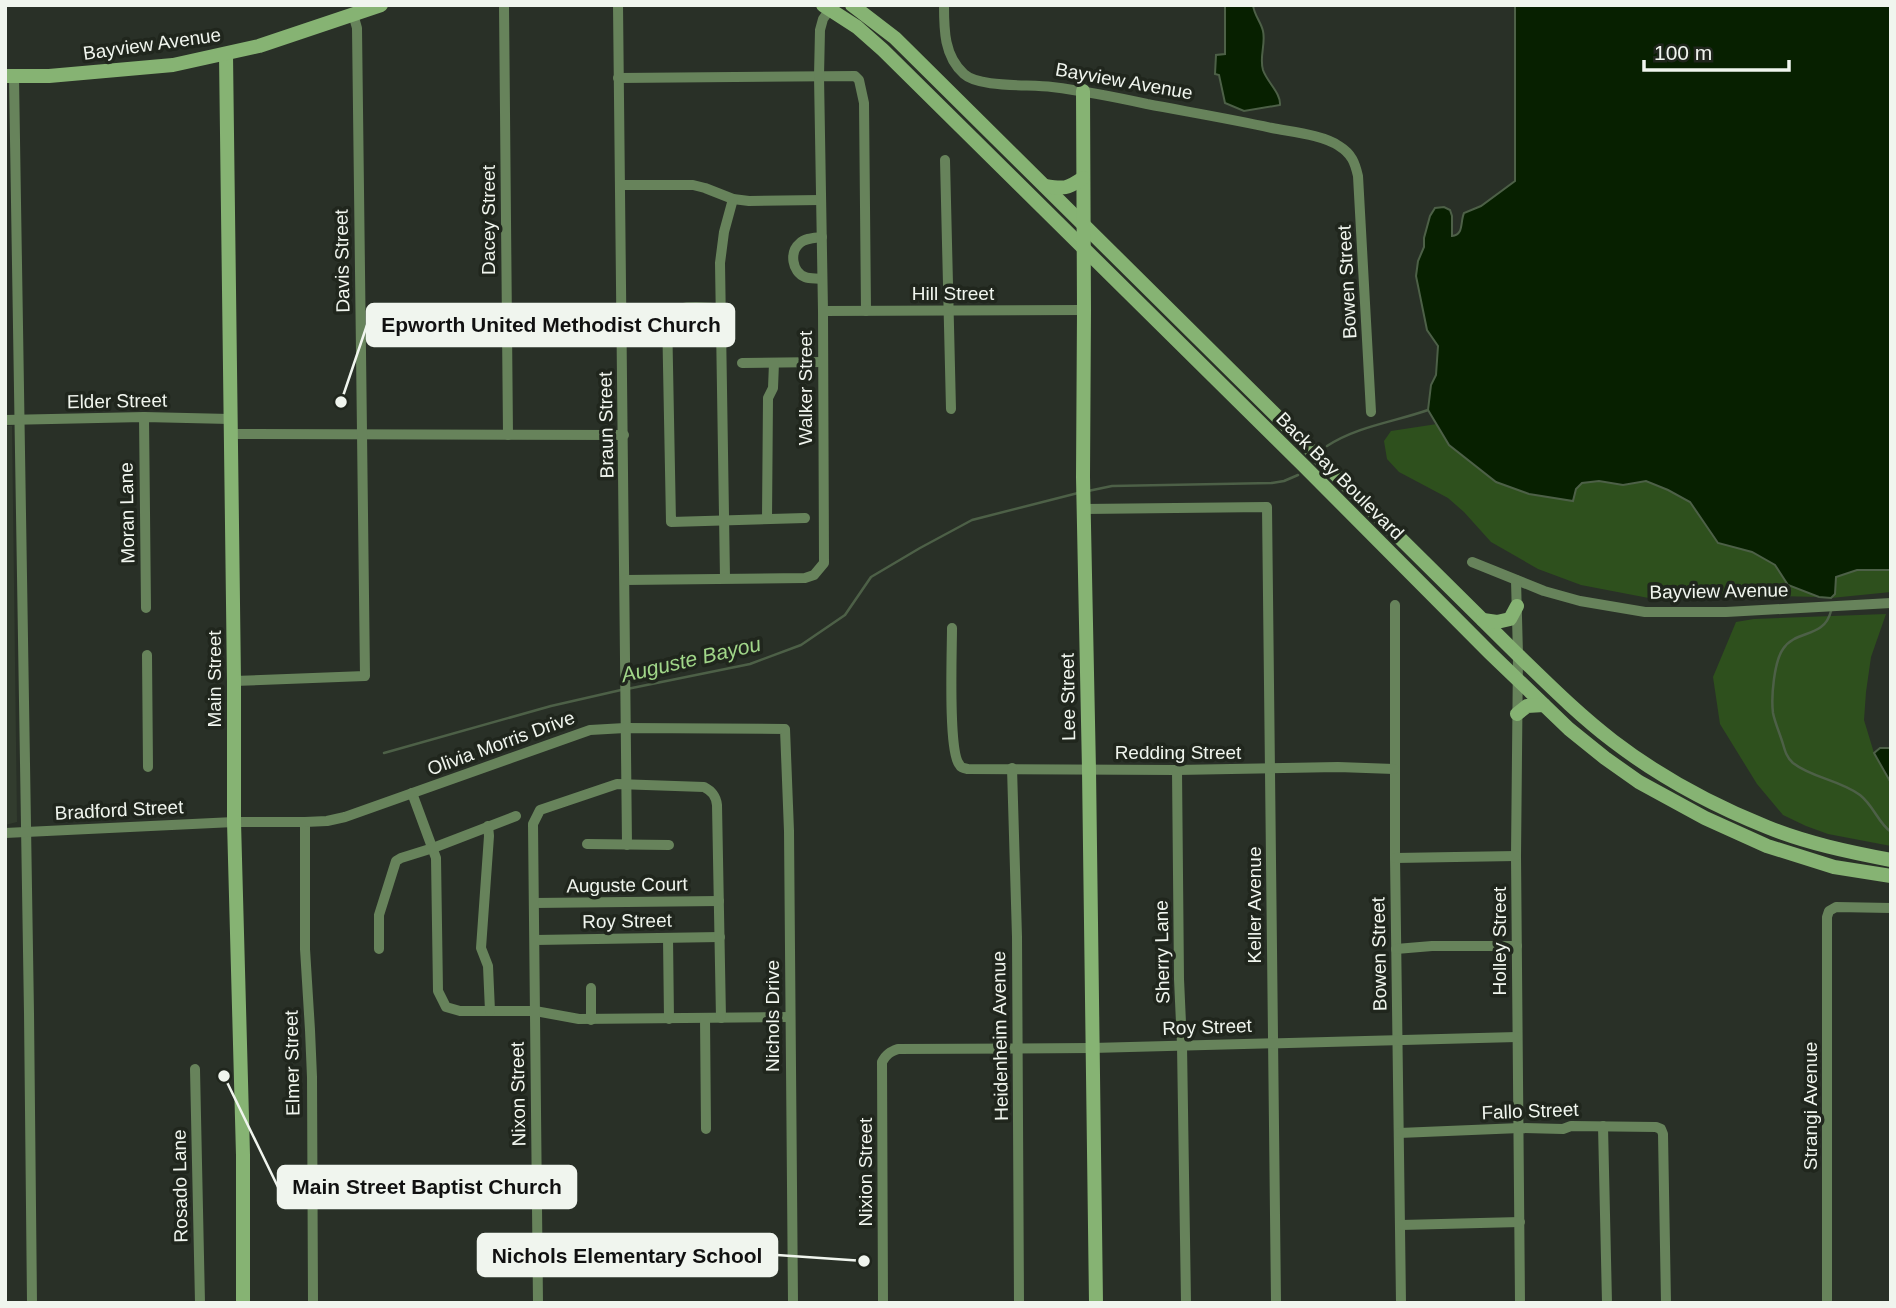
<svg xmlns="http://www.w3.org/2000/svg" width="1896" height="1308" font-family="Arial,sans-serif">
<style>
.built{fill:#323c2e}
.green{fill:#2e501d}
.water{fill:#072000;stroke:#4d6047;stroke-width:2}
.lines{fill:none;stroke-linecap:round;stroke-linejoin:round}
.stream{stroke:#4d6047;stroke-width:2.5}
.street{stroke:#67835b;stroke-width:10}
.secondary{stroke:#86b373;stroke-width:14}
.labels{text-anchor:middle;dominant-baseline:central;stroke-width:7;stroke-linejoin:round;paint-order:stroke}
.street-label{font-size:19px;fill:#f0f5ee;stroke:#20261d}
.water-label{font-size:21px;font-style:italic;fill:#a1d789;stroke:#20261d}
.leader{fill:none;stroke:#f0f5ee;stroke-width:2.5}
.callout-dot{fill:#f0f5ee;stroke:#20261d;stroke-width:2.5}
.callout{fill:#f0f5ee;stroke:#f0f5ee;stroke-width:2.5}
.callout-label{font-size:21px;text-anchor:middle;font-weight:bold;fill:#111}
</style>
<rect width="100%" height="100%" fill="#293027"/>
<path class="built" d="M5,426H12L17,822L5,825Z"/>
<g class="green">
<path d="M1437,424L1449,445L1529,494L1573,501L1576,489L1582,483L1599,481L1623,485L1646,481L1668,490L1690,502L1718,543L1752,552L1775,565L1788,585L1819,597L1773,596L1659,600L1581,585L1538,569L1491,542L1464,512L1448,498L1399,472L1387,459L1384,441L1391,431Z"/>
<path d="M1857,570H1891V592L1831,598L1835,594V577Z"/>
<path d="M1886,614L1871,657L1866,692L1864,720L1874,753L1891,783V846L1828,834L1806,826L1783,815L1757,784L1720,724L1713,677L1736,622L1754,619Z"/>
</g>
<g class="water">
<path d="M1225,5H1253C1254,15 1261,22 1263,31C1266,44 1259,57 1263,70C1267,82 1281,93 1280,105L1244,111L1225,103L1219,75L1215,74L1216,55L1225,54Z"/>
<path d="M1515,5H1891V570H1857L1836,577L1835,594L1831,598L1819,597L1788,585L1775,565L1752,552L1718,543L1690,502L1668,490L1646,481L1623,485L1599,481L1582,483L1576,489L1573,501L1529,494L1496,482L1449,445L1428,410L1431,385L1436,375L1438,346L1427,330L1416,276L1418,261L1424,247V238L1430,216L1435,208L1444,207L1450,210L1452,216V236C1464,235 1460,222 1464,213L1481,206L1515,181Z"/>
<path d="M1880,748H1891V783L1874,753Z"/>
</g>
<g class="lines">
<g class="stream">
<path d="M1327,446C1358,426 1394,422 1428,410"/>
<path d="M1088,491L1112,486L1272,483L1284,481L1298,475"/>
<path d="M1831,611C1824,639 1796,629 1783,649C1774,662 1771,697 1773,713C1775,723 1780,734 1783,744C1785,751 1787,758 1793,763C1812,778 1840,780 1860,795C1874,806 1878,823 1891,832"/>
<path d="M627,689L750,664L801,645L845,615L871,577L920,548L972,520L1078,493"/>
<path d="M384,753L551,706L621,690"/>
</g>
<g class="street">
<path d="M504,5L508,435"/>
<path d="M618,5L627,845"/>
<path d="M944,5C944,30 944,56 964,74C979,88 1030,84 1052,87C1084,91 1115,97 1147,104C1189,112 1231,119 1272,128C1292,132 1323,135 1339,146C1352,154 1355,163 1358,176L1371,412"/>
<path d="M14,77L29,1013L32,1303"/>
<path d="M618,78L855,76L859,80L864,103L866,311"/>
<path d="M945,160L951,409"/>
<path d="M620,185H693L705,188L733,199L749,201L821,200"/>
<path d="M822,237C814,238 805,238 800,243C789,252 792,272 805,277C810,279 817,278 822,279"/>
<path d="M721,308C705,308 680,304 667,314L671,522L805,518"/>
<path d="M823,311L1084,310"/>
<path d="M742,363L823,362"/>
<path d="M144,417L146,608"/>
<path d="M5,420L144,417L230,419"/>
<path d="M230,434L624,435"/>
<path d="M1084,509L1267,507L1276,1303"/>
<path d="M767,519L768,398L773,388L774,363"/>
<path d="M1472,562L1544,591L1580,601L1645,612H1726L1891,603"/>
<path d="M725,578L720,263L724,232L733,199"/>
<path d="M625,580L805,578L814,575L824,563L823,311L819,76L820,30L823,19L830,9"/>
<path d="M1516,580L1518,655L1516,856L1520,1303"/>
<path d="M1395,605V858L1401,1303"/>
<path d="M952,628C952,651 948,749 959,764C961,768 963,768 968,769L1177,770L1338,767L1394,769"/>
<path d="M147,655L148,767"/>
<path d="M234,681L365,676L357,28L353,14"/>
<path d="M1012,768L1017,937L1019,1303"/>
<path d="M1177,770L1179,979L1182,1045L1186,1303"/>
<path d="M412,793L436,858L438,991L446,1007L460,1011H535L579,1019L790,1017"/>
<path d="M305,822V949L310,1030L312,1077L313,1303"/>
<path d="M488,826L489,836L481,948L488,966L490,1011"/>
<path d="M5,833L234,822H305L327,821L345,817L590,730L625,728L785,729L789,831L793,1303"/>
<path d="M587,844L669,845"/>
<path d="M1395,858L1516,856"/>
<path d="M534,903L719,901"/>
<path d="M668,938L669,1019"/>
<path d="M535,940L720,937"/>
<path d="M379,949V915L396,861L401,858L433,848L516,816"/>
<path d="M1396,949L1432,946H1517"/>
<path d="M591,988V1020"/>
<path d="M705,1018L706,1129"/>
<path d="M195,1069L200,1303"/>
<path d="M1603,1126L1607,1303"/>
<path d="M1399,1133L1520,1128L1563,1129L1571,1126L1656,1127L1661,1129L1663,1134L1666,1303"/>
<path d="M311,1173L406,1171"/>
<path d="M1401,1225L1520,1222"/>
<path d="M538,1303L533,824L540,810L617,784L704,787C712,791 716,796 717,805L721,1018"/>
<path d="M883,1303L882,1062C886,1054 890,1052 898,1049L1092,1048L1517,1037"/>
<path d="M1827,1303V917L1829,911L1836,907L1891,908"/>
</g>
<g class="secondary">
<path d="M823,5L857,27L883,50L1304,466L1490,653L1569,729L1605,758L1639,782L1705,818L1767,846L1834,867L1891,876"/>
<path d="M852,5L895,38L1518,655C1549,685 1579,715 1613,741C1660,777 1712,805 1767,827C1806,843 1849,852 1891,860"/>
<path d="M226,55L234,681V822L243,1155V1303"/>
<path d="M5,76H49L173,65L259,46L381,5"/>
<path d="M1083,91L1084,310L1083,477L1089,770L1096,1303"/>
<path d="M1045,186C1064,189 1067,189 1083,178"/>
<path d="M1483,620L1497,622L1510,619L1517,606"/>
<path d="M1517,714L1527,706L1544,705"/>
</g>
</g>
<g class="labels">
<g class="street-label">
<text transform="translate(152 44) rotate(-8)">Bayview Avenue</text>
<text transform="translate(1124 81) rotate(10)">Bayview Avenue</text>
<text transform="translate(488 220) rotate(-90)">Dacey Street</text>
<text transform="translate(342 261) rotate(-91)">Davis Street</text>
<text transform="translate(1347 282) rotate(-93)">Bowen Street</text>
<text x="953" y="293">Hill Street</text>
<text transform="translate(805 388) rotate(-90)">Walker Street</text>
<text transform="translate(117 401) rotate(-1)">Elder Street</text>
<text transform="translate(606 425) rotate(-91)">Braun Street</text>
<text transform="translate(1340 476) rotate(45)">Back Bay Boulevard</text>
<text transform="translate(127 513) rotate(-91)">Moran Lane</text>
<text transform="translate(1719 591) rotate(-1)">Bayview Avenue</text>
<text transform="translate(214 679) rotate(-90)">Main Street</text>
<text transform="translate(1068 697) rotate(-91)">Lee Street</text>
<text transform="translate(501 743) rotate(-20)">Olivia Morris Drive</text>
<text x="1178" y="752">Redding Street</text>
<text transform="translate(119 810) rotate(-3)">Bradford Street</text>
<text transform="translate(627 885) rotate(-1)">Auguste Court</text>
<text transform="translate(1254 905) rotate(-90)">Keller Avenue</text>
<text transform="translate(627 921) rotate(-1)">Roy Street</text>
<text transform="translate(1499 941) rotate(-90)">Holley Street</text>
<text transform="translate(1162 952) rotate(-91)">Sherry Lane</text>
<text transform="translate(1379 954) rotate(-91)">Bowen Street</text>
<text transform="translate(772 1016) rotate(-90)">Nichols Drive</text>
<text transform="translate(1207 1027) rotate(-2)">Roy Street</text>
<text transform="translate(1000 1036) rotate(-91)">Heidenheim Avenue</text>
<text transform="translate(292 1063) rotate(-91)">Elmer Street</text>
<text transform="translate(518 1094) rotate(-91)">Nixon Street</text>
<text transform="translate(1810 1106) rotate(-90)">Strangi Avenue</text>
<text transform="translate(1530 1111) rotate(-2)">Fallo Street</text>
<text transform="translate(865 1172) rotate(-90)">Nixion Street</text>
<text transform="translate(180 1186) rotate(-91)">Rosado Lane</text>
</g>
<g class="water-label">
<text transform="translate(691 659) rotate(-13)">Auguste Bayou</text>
</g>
</g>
<path class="leader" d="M341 402L367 325M224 1076L278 1187M864 1261L777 1255"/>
<g class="callout-dot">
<circle cx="341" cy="402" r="7"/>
<circle cx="224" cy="1076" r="7"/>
<circle cx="864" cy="1261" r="7"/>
</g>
<g class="callout">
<rect x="367" y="304" width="367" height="42" rx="7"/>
<rect x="278" y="1166" width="298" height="42" rx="7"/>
<rect x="478" y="1234" width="299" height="42" rx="7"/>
</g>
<g class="callout-label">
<text x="551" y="332">Epworth United Methodist Church</text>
<text x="427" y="1194">Main Street Baptist Church</text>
<text x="627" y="1263">Nichols Elementary School</text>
</g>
<rect width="1896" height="1308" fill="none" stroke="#f0f5ee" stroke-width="14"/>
<path d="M1644 60v10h145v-10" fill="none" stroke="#f0f5ee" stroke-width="3.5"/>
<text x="1654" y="60" font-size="21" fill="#f0f5ee" stroke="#20261d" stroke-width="5" paint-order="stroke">100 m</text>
</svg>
